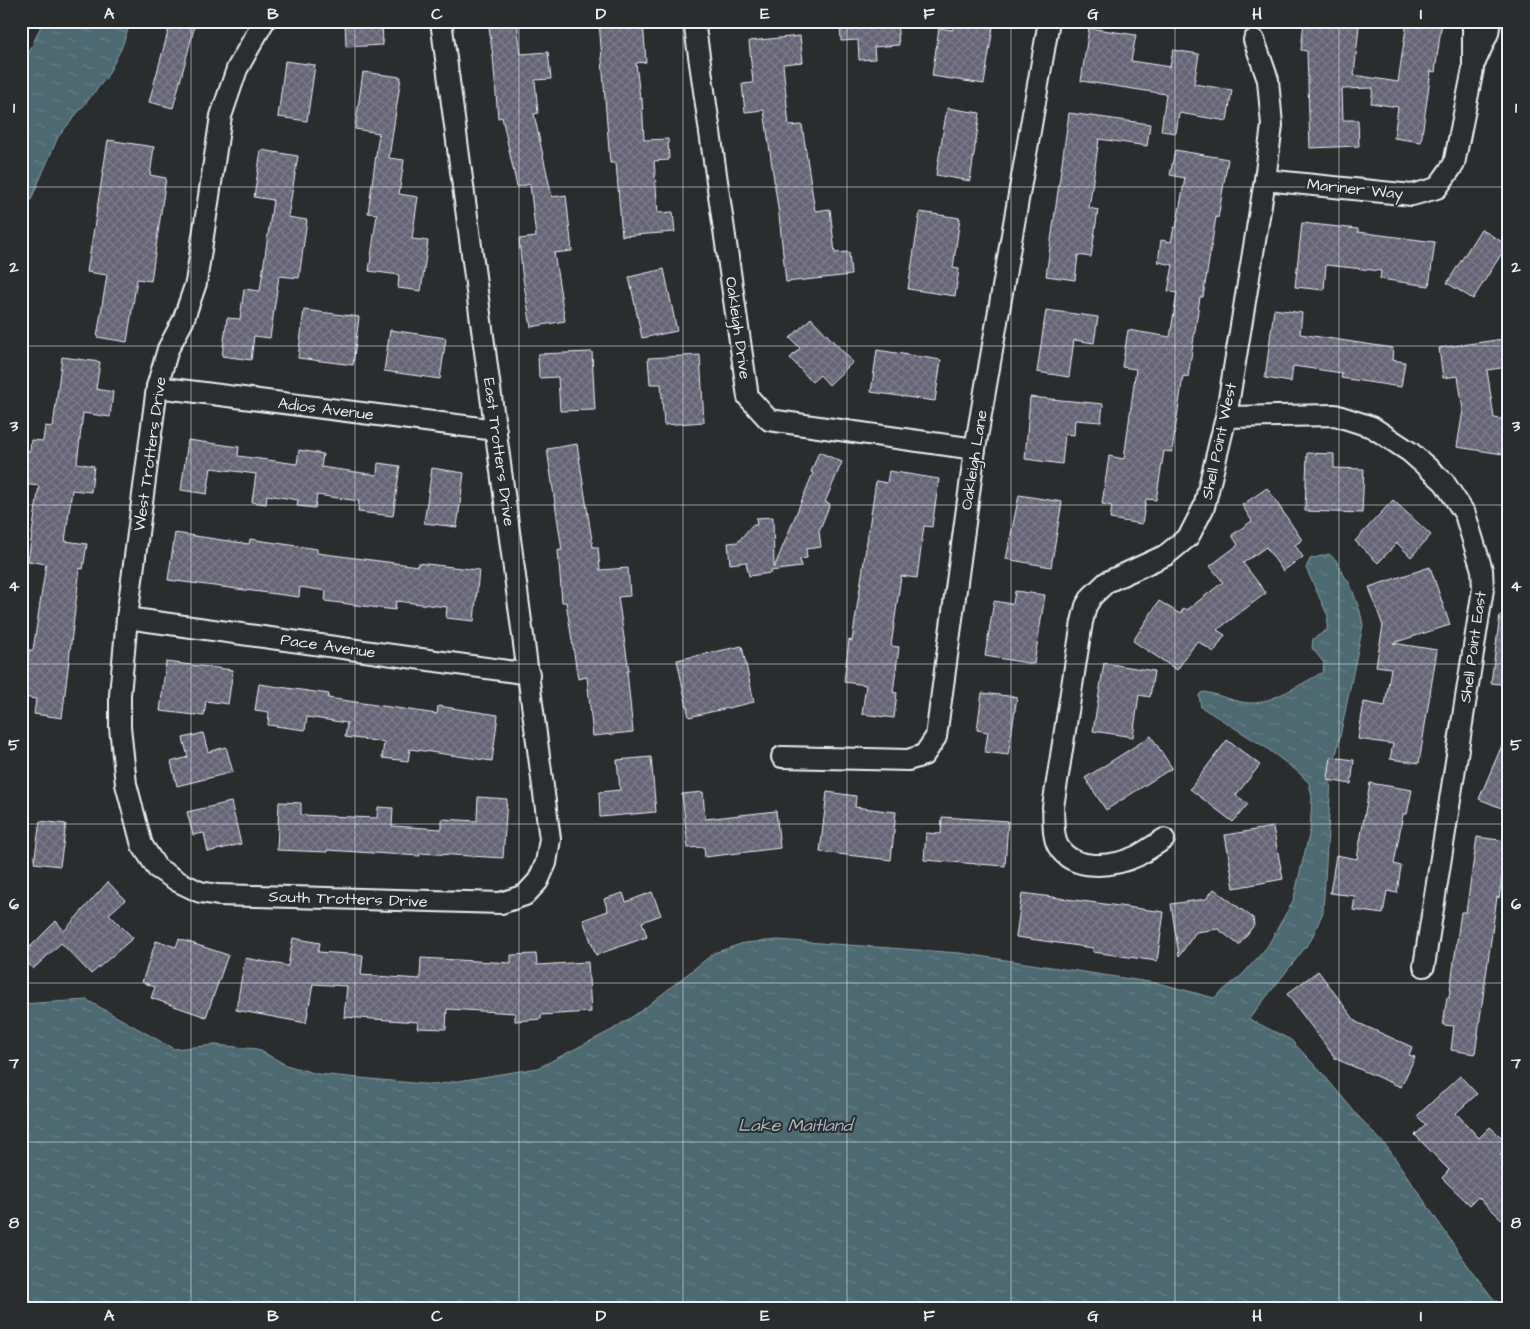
<svg xmlns="http://www.w3.org/2000/svg" width="1530" height="1329" font-family="'Architects Daughter',sans-serif">
<style>
.water{fill:url(#water-ripples);stroke:#8ba0a8}
.building{fill:url(#building-cross-hatch);stroke:#e8f1f8}
.lines{fill:none;stroke-linecap:round;stroke-linejoin:round}
.street-casing{stroke:#e8f1f8;stroke-width:24}
.street{stroke:#2a2d2e;stroke-width:20}
.grid{fill:none;stroke:#e8f1f8;stroke-width:1;stroke-opacity:0.55}
.labels{text-anchor:middle;dominant-baseline:central;stroke-width:4;stroke-linejoin:round;paint-order:stroke}
.street-label{font-size:16px;fill:#e8f1f8;stroke:#2a2d2e}
.water-label{font-size:18px;font-style:italic;fill:#aabbc2;stroke:#2a2d2e}
.neatline{fill:none;stroke:#e8f1f8;stroke-width:2}
.grid-label{font-size:16px;text-anchor:middle;font-weight:bold;fill:#e8f1f8}
</style>
<defs>
<pattern id="water-ripples" width="26" height="14" patternUnits="userSpaceOnUse" patternTransform="scale(1.25)"><rect width="26" height="14" fill="#4d6a72"/><path d="M2 4q2-2 4 0t4 0M15 11q2-2 4 0t4 0" fill="none" stroke="#678087"/></pattern>
<pattern id="building-cross-hatch" width="8" height="8" patternUnits="userSpaceOnUse" patternTransform="scale(1.25)"><rect width="8" height="8" fill="#666476"/><path d="M0 0l8 8M0 8l8-8" fill="none" stroke="#7c7b8a"/></pattern>
</defs>
<rect width="100%" height="100%" fill="#2a2d2e"/>
<filter id="ink" filterUnits="userSpaceOnUse"><feTurbulence type="fractalNoise" baseFrequency=".02" numOctaves="2"/><feDisplacementMap in="SourceGraphic" scale="10" xChannelSelector="R" yChannelSelector="G"/><feConvolveMatrix kernelMatrix="1 2 1 2 8 2 1 2 1" color-interpolation-filters="sRGB"/></filter>
<g filter="url(#ink)">
<g class="water">
<path d="M43,21H131L121,49L106,78L58,137L30,202L21,237V71Z"/>
<path d="M1329,554L1336,560L1342,573L1350,584L1360,611L1363,625L1338,746L1335,758L1331,757L1327,780L1331,781L1323,912L1311,940L1249,1019L1291,1040L1322,1073L1358,1116L1388,1148L1471,1270L1492,1297L1504,1308H21V1004L87,1000L174,1049L215,1045L257,1049L286,1065L317,1074L434,1085L538,1068L610,1031L641,1011L714,953L744,943L778,940L960,953L1162,984L1214,998L1242,975L1267,947L1293,901L1310,831L1312,797L1309,783L1298,772L1265,747L1201,707L1199,695L1203,692C1220,694 1234,703 1252,703C1269,704 1307,681 1323,672L1324,663L1312,648L1313,639L1327,630L1328,616L1306,568L1310,559Z"/>
</g>
<g class="building">
<path d="M171,21H196L173,108L149,102Z"/>
<path d="M345,21H382L383,45L346,47Z"/>
<path d="M488,21H517L521,54L548,52L551,79L535,80L538,113L534,114L552,197L566,195L572,251L554,253L565,321L531,327L522,272L519,239L536,237L530,184L517,187L502,117L498,118L493,57Z"/>
<path d="M599,21H643L646,62L636,63L640,98H642L644,140L668,139L669,160L654,161L658,213L673,212L675,232L622,236L616,163H610Z"/>
<path d="M840,21H897L899,45L874,47L875,59L859,60L858,40L841,41Z"/>
<path d="M954,21H994L984,84L932,76L939,28L953,30Z"/>
<path d="M1304,21H1333V24L1359,26L1354,75L1398,82L1407,21H1442L1435,72L1431,71L1421,142L1394,138L1398,107L1371,103L1373,88L1342,89L1343,120H1358L1359,146L1310,148L1307,51L1301,50Z"/>
<path d="M1089,28L1136,35L1131,61L1170,67L1173,50L1199,54L1194,84L1232,90L1227,121L1179,113L1176,133L1161,131L1166,94L1081,81Z"/>
<path d="M800,36L803,62L783,64L789,126L802,125L815,211L830,209L835,253L849,252L851,275L786,282L779,215L764,110L745,112L742,84L753,83L749,41Z"/>
<path d="M285,61L315,65L307,121L278,117Z"/>
<path d="M363,72L401,77L389,158L404,160L399,194L418,197L412,239L428,241L421,291L398,288L399,275L369,271L377,214L368,213L379,133L355,129Z"/>
<path d="M947,108L980,113L970,181L936,175Z"/>
<path d="M1069,113L1150,124L1147,146L1099,139L1089,208L1098,210L1091,257L1078,255L1075,280L1046,276Z"/>
<path d="M108,140L154,147L150,175L166,178L151,281L137,279L127,342L97,337L107,275L87,272Z"/>
<path d="M261,150L298,156L288,217L307,220L299,278L279,276L270,338L254,336L251,360L222,356L227,318L240,319L244,289L260,291L273,200L254,197Z"/>
<path d="M1175,150L1228,159L1218,218L1216,217L1203,297H1200L1188,377L1183,376L1172,452L1164,451L1156,500L1146,499L1142,524L1110,519L1112,506L1102,504L1109,456L1124,459L1136,369L1122,367L1128,330L1170,337L1177,293L1168,291L1173,265L1158,262L1161,240L1171,242L1174,227L1176,228L1185,178L1170,175Z"/>
<path d="M920,212L960,218L953,268L959,269L955,296L908,289Z"/>
<path d="M1302,223L1358,229V232L1435,242L1429,286L1380,279L1381,271L1326,265L1324,290L1295,287Z"/>
<path d="M1481,229L1507,245L1473,299L1447,283Z"/>
<path d="M664,269L677,331L642,338L629,277Z"/>
<path d="M1274,309L1302,313L1300,334L1393,348L1392,360L1405,362L1401,387L1341,378L1342,373L1293,366L1291,382L1265,378Z"/>
<path d="M304,310L359,317L353,365L298,358Z"/>
<path d="M1046,310L1098,317L1094,343L1074,340L1069,377L1037,372Z"/>
<path d="M811,318L853,362L829,385L820,375L812,382L790,358L800,348L790,338Z"/>
<path d="M390,330L446,338L440,379L384,371Z"/>
<path d="M1504,339L1508,367L1487,370L1494,418L1509,420V455L1457,447L1463,410L1458,376L1443,378L1439,348Z"/>
<path d="M877,350L941,360L935,401L871,392Z"/>
<path d="M592,352L595,410L560,411L558,377L539,378L538,354Z"/>
<path d="M700,355L704,422L664,425L661,384H650L648,358Z"/>
<path d="M62,357L100,362L96,389L113,392L110,417L83,413L77,463L94,466L91,492L72,490L65,541L87,544L83,569L80,568L62,718L34,714L36,699L23,697L29,650H33L46,564L28,561L39,486L23,484L25,470L21,469V450L30,451L31,440L43,441L45,426L53,427Z"/>
<path d="M1030,397L1103,404L1101,422L1075,420L1074,435L1065,434L1062,464L1025,459Z"/>
<path d="M188,440L239,447L238,456L297,464L299,450L323,454L321,467L377,475L378,463L400,466L393,516L358,512L359,501L317,495L315,508L297,506L298,500L267,495L266,504L252,502L256,474L211,468L207,494L181,490Z"/>
<path d="M577,444L593,547H598L600,570L628,568L630,596L618,597L629,671H627L633,732L593,736L587,677L578,679L566,602H562L558,550H562L547,449Z"/>
<path d="M819,452L842,462L825,502L830,504L819,531L821,547L806,549L807,558L800,559L801,567L770,571L771,573L749,576L746,562L730,564L728,543L738,542L752,525H757L756,518L773,517L774,568L813,473L811,472Z"/>
<path d="M1307,453L1334,454V468L1364,469L1362,513L1305,511Z"/>
<path d="M432,468L464,473L457,527L424,523Z"/>
<path d="M889,471L939,479L932,527L924,526L917,578L901,576L891,646L899,647L893,692L897,693L894,718L862,714L866,685L844,682L849,640L852,641L876,481L887,483Z"/>
<path d="M1267,488L1302,540L1295,545L1303,557L1283,571L1266,547L1243,563L1266,593L1217,630L1225,635L1214,652L1197,641L1177,670L1133,641L1159,601L1180,614L1184,608L1187,610L1223,582L1210,566L1238,545L1232,535L1252,521L1242,505Z"/>
<path d="M1019,495L1062,502L1051,567L1006,559Z"/>
<path d="M1393,500L1431,535L1411,557L1397,543L1378,563L1355,541Z"/>
<path d="M175,533L249,544L250,539L317,549V553L418,566V563L479,570L474,621L446,618L447,607L396,601L395,610L325,601L326,591L300,587L299,597L168,580Z"/>
<path d="M1430,567L1450,625L1393,643L1437,650L1419,763L1390,759L1393,744L1358,739L1364,702L1385,706L1391,668L1376,666L1383,626L1369,587Z"/>
<path d="M1015,591L1045,595L1034,664L985,656L994,601L1013,604Z"/>
<path d="M1500,615L1509,616V685L1491,683Z"/>
<path d="M742,646L754,702L689,717L677,660Z"/>
<path d="M166,662L233,670L228,704L206,701L204,716L160,711Z"/>
<path d="M1104,663L1154,671L1150,697L1139,695L1133,737L1093,731Z"/>
<path d="M259,684L329,694L328,698L437,714L438,706L498,715L492,761L410,749L408,761L382,758L384,742L345,737L347,723L307,717L305,730L268,725L269,712L255,710Z"/>
<path d="M982,693L1017,697L1008,755L985,752L988,732L977,730Z"/>
<path d="M1509,729V811L1479,799Z"/>
<path d="M203,733L208,752L226,747L233,772L177,786L171,762L188,757L183,738Z"/>
<path d="M1151,736L1172,768L1106,810L1085,778Z"/>
<path d="M1227,740L1260,765L1236,795L1248,804L1233,822L1190,789Z"/>
<path d="M651,757L656,812L600,817L599,792L620,790L617,760Z"/>
<path d="M1331,757L1354,760L1351,784L1328,780Z"/>
<path d="M1370,783L1412,790L1407,814H1403L1394,864L1401,866L1397,893L1387,891L1383,914L1353,910L1355,896L1330,893L1336,855L1357,859Z"/>
<path d="M703,792L705,819L776,811L780,848L705,857L704,847L688,848L682,794Z"/>
<path d="M827,792L856,796L855,807L896,812L891,860L820,852Z"/>
<path d="M478,797L507,799L503,858L420,853V856L327,850V852L277,850L279,802L301,803V815L377,818L378,807L393,808L392,826L442,829V819L477,821Z"/>
<path d="M231,802L241,844L208,852L204,833L193,835L187,812Z"/>
<path d="M942,817L1008,821L1005,866L924,860L926,833L941,834Z"/>
<path d="M40,821L66,824L60,866L34,863Z"/>
<path d="M1273,827L1283,879L1234,888L1225,835Z"/>
<path d="M1477,837L1507,841L1499,898L1497,897L1475,1054L1451,1050L1454,1026L1443,1025L1447,997L1449,998L1461,912H1466Z"/>
<path d="M108,882L125,900L109,914L133,938L91,974L61,943L33,969L22,955L56,921L64,931Z"/>
<path d="M1214,889L1253,918L1254,925L1239,945L1218,929L1196,932L1179,956L1171,904L1206,899Z"/>
<path d="M652,892L661,915L642,922L647,937L596,955L583,920L608,911L604,899L623,893L626,902Z"/>
<path d="M1022,893L1164,912L1157,961L1093,952V948L1016,937Z"/>
<path d="M293,938L320,943L318,952L363,955L361,975L420,979L421,958L511,963V955L536,954L537,965L588,962L591,1012L541,1015V1019L515,1021V1013L447,1009L446,1029L417,1028L418,1022L344,1017L347,986L313,984L306,1023L236,1010L245,958L288,966Z"/>
<path d="M179,939L228,955L206,1017L151,998L155,987L142,982L156,941L176,947Z"/>
<path d="M1318,971L1356,1022L1412,1047L1409,1055L1415,1057L1401,1087L1336,1059L1287,994Z"/>
<path d="M1460,1076L1477,1094L1456,1113L1479,1138L1490,1127L1509,1144L1500,1155L1509,1162V1226L1478,1197L1470,1205L1442,1178L1449,1170L1415,1135L1426,1125L1417,1116Z"/>
</g>
<g class="lines">
<defs>
<g id="street">
<path d="M264,21L237,69L221,116L196,283L183,321L168,349L157,387L127,618L120,695V727L126,784L142,845L157,868L179,882L200,892L218,895L501,903L525,895L538,881L546,863L550,839L441,21"/>
<path d="M694,21L748,397L769,420L975,449"/>
<path d="M1475,62L1488,33L1490,21"/>
<path d="M1265,180L1412,195L1437,188L1454,164L1473,69V21"/>
<path d="M157,387L496,430"/>
<path d="M1226,417L1335,415L1372,427L1410,452L1444,482L1465,514L1482,570L1483,589L1424,966"/>
<path d="M127,618L529,674"/>
<path d="M782,757L908,760L924,755L936,737L975,449L1049,21"/>
<path d="M1164,839C1155,845 1146,851 1137,856C1114,867 1073,872 1058,846C1052,835 1054,819 1053,807L1082,622L1086,606L1092,596L1107,582L1166,555L1189,536L1204,507L1226,417L1265,180L1272,125L1268,80L1254,40"/>
</g>
</defs>
<use href="#street" class="street-casing"/>
<use href="#street" class="street"/>
</g>
</g>
<path class="grid" d="M191,21V1308M355,21V1308M519,21V1308M683,21V1308M847,21V1308M1011,21V1308M1175,21V1308M1339,21V1308M21,187H1509M21,346H1509M21,505H1509M21,664H1509M21,824H1509M21,983H1509M21,1142H1509"/>
<g class="labels">
<g class="street-label">
<text transform="translate(1355 189) rotate(6)">Mariner Way</text>
<text transform="translate(738 328) rotate(82)">Oakleigh Drive</text>
<text transform="translate(326 409) rotate(7)">Adios Avenue</text>
<text transform="translate(1219 441) rotate(-78)">Shell Point West</text>
<text transform="translate(499 452) rotate(82)">East Trotters Drive</text>
<text transform="translate(150 454) rotate(-82)">West Trotters Drive</text>
<text transform="translate(974 460) rotate(-81)">Oakleigh Lane</text>
<text transform="translate(328 646) rotate(8)">Pace Avenue</text>
<text transform="translate(1473 647) rotate(-82)">Shell Point East</text>
<text transform="translate(348 899) rotate(2)">South Trotters Drive</text>
</g>
<g class="water-label">
<text x="795" y="1125">Lake Maitland</text>
</g>
</g>
<rect width="1530" height="1329" fill="none" stroke="#2a2d2e" stroke-width="55"/>
<rect x="28" y="28" width="1474" height="1274" class="neatline"/>
<g class="grid-label">
<text x="109" y="19">A</text>
<text x="273" y="19">B</text>
<text x="437" y="19">C</text>
<text x="601" y="19">D</text>
<text x="765" y="19">E</text>
<text x="929" y="19">F</text>
<text x="1093" y="19">G</text>
<text x="1257" y="19">H</text>
<text x="1421" y="19">I</text>
<text x="14" y="113">1</text>
<text x="1516" y="113">1</text>
<text x="14" y="272">2</text>
<text x="1516" y="272">2</text>
<text x="14" y="431">3</text>
<text x="1516" y="431">3</text>
<text x="14" y="591">4</text>
<text x="1516" y="591">4</text>
<text x="14" y="750">5</text>
<text x="1516" y="750">5</text>
<text x="14" y="909">6</text>
<text x="1516" y="909">6</text>
<text x="14" y="1068">7</text>
<text x="1516" y="1068">7</text>
<text x="14" y="1228">8</text>
<text x="1516" y="1228">8</text>
<text x="109" y="1321">A</text>
<text x="273" y="1321">B</text>
<text x="437" y="1321">C</text>
<text x="601" y="1321">D</text>
<text x="765" y="1321">E</text>
<text x="929" y="1321">F</text>
<text x="1093" y="1321">G</text>
<text x="1257" y="1321">H</text>
<text x="1421" y="1321">I</text>
</g>
</svg>
